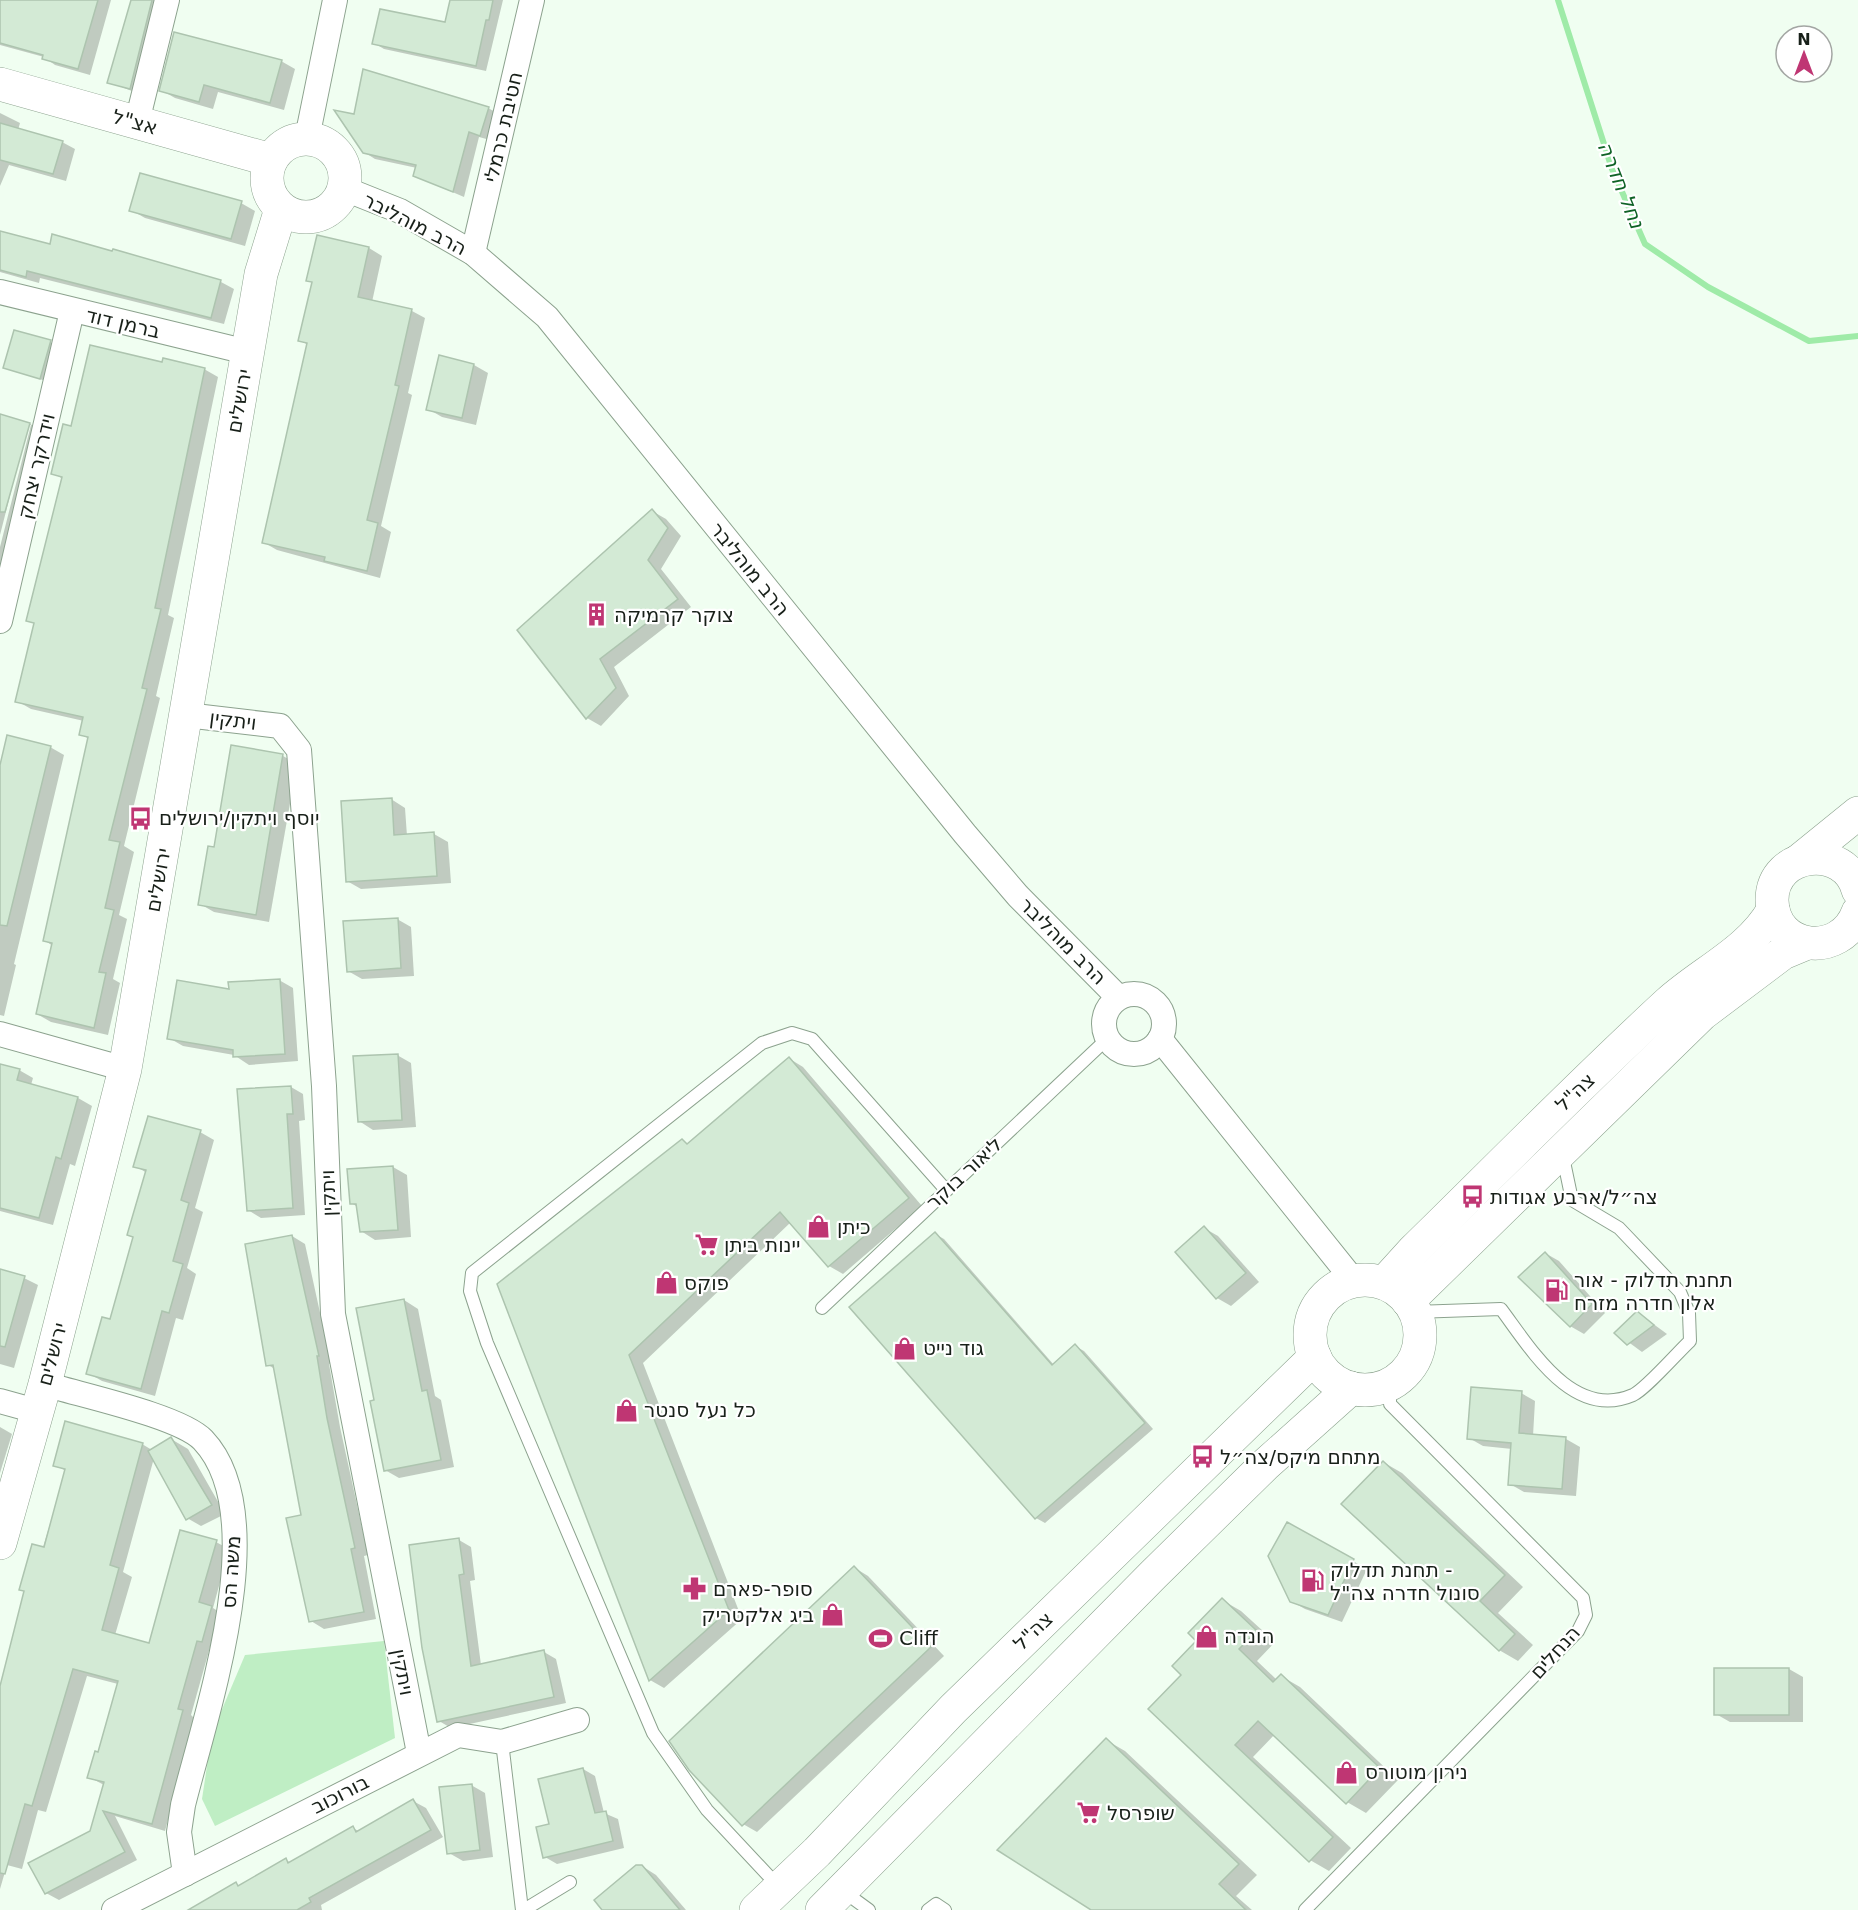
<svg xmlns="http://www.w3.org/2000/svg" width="1858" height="1910" font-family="'DejaVu Sans',Heebo,sans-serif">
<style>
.green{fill:#bfeec4}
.shadow{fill:#0003}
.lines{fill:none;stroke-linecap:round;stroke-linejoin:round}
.stream{stroke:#9feba8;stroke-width:6}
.building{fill:#d3ead5;stroke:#adc4af;stroke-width:1.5}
.lane-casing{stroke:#8ca28e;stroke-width:14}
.street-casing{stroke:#8ca28e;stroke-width:26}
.secondary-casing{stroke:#8ca28e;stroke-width:34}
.lane{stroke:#fff;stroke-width:12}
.street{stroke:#fff;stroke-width:24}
.secondary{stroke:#fff;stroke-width:33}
.labels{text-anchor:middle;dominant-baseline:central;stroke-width:4.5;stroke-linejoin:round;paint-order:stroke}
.street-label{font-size:20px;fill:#182019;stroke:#fff}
.poi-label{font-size:20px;fill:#182019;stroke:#fff;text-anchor:start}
.water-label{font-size:21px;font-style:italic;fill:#0f6226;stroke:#fff}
</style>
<rect width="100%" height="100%" fill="#f0fef1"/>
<path class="green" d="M384,1641L395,1738L215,1826L202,1799L212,1733L245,1655Z"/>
<g class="shadow">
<path d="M0,0H111L90,75L55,65L44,57L0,45Z"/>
<path d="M132,0H166L142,95L109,82Z"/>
<path d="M451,0H503L486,71L384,49L374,43L446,24Z"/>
<path d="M281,61L295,69L284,110L218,92L213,109L175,98L161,90Z"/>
<path d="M488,108L499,114L490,140L479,137L464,197L415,176L417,168L375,159L364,152L355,116Z"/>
<path d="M0,113L20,123L18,130L62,142L75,149L66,181L9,165L0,186Z"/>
<path d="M241,203L255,211L245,246L145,218L131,210Z"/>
<path d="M0,232L51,246L113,253L114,250L221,282L234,289L224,324L40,278L39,283L0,272Z"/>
<path d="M318,237L369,248L382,256L372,302L412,311L425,318L408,393L412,395L381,526L391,532L380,578L277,550L263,542L308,345L300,340L313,283L308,280Z"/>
<path d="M50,342L59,347L49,382L5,368Z"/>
<path d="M440,357L474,365L488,373L476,425L442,417L428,409Z"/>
<path d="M164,364L204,369L218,377L168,615L174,618L156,696L160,698L124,846L134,852L119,915L127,919L113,979L120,983L108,1035L51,1022L37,1014L53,946L44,940L89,739L81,734L84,721L31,709L17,701L35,624L28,620L63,479L53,473L72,428Z"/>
<path d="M0,416L30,424L43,431L0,598V547L31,425H28L0,535Z"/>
<path d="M652,511L666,519L681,536L661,569L691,607L614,667L629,696L601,726L587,718L519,630Z"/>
<path d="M50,747L64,755L14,964L16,965L4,1016L0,1015V771Z"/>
<path d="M283,756L297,764L269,922L214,912L200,904L215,849Z"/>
<path d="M391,799L405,808L407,836L434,834L448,842L451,883L361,889L347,881Z"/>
<path d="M397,919L411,927L414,976L362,979L348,971Z"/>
<path d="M279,980L293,988L298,1061L249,1065L234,1055L183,1046L169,1038L230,991Z"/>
<path d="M397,1055L411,1063L416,1127L373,1130L359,1121Z"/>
<path d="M790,1059L803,1067L922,1206L843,1274L829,1266L791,1222L643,1363L742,1619L664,1688L650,1680L499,1285L682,1141L689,1145Z"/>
<path d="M0,1065L19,1070L33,1078L31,1085L78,1098L92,1106L75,1166L70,1164L53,1225L0,1211Z"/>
<path d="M291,1087L303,1094L305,1120L299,1121L305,1215L261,1218L248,1210Z"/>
<path d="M200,1132L214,1140L195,1208L203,1212L187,1268L196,1274L183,1320L176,1318L155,1396L102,1381L88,1373L111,1321L134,1237L147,1173L135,1166Z"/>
<path d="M393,1167L407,1175L411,1237L375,1240L361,1231L358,1207L351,1203Z"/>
<path d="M1204,1228L1218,1236L1259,1282L1231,1306L1217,1298Z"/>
<path d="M935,1234L944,1239L1054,1365L1075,1346L1084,1351L1153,1429L1045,1523L1036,1518Z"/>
<path d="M292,1236L305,1244L331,1363L329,1364L340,1427L368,1555L364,1556L376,1619L324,1629L311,1621L303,1516L275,1369L268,1365Z"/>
<path d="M1545,1253L1559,1261L1605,1313L1584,1334L1570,1326Z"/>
<path d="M0,1271L24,1278L38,1285L14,1368L0,1364Z"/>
<path d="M404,1300L418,1309L435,1396L441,1400L454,1467L399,1478L385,1470L375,1401Z"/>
<path d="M1637,1312L1667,1334L1642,1352L1616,1333Z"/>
<path d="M1521,1393L1535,1401L1533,1436L1566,1439L1580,1447L1576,1496L1524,1492L1510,1484L1512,1449L1483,1446L1469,1438Z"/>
<path d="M0,1427L12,1434L0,1473Z"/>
<path d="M171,1439L188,1449L225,1514L201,1526L187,1518L154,1458L123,1572L132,1577L115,1635L150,1645L216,1542L229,1549L213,1608L224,1615L210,1647L191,1715L195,1719L165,1831L115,1816L137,1860L59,1900L46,1893L91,1832L104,1785L89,1777L99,1754L118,1684L87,1676L46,1812L38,1810L22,1869L7,1865L0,1889V1690L66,1471L55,1465L142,1444L152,1450Z"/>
<path d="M1383,1462L1402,1473L1523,1587L1498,1613L1533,1645L1518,1661L1499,1650Z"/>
<path d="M1287,1524L1367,1569L1342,1622L1305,1609L1291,1601Z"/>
<path d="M459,1540L471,1547L475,1580L470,1581L481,1665L544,1652L556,1659L566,1703L451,1728L439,1721Z"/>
<path d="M855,1568L868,1576L944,1656L757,1832L743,1824Z"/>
<path d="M1222,1600L1241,1611L1275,1642L1257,1661L1277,1680L1281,1676L1300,1687L1398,1780L1366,1813L1347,1802L1275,1734L1253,1757L1351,1848L1329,1871L1310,1860L1184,1675L1198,1641Z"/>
<path d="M1789,1669L1803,1677V1722H1730L1716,1714Z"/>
<path d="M1106,1740L1125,1751L1257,1875L1236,1896L1252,1910H1094Z"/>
<path d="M583,1769L595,1776L604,1813L618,1819L624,1848L557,1864L545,1857Z"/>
<path d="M471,1785L485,1793L493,1857L463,1861L449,1853Z"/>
<path d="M413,1801L426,1808L443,1837L321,1905L322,1910H191L236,1884L240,1887L286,1860L291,1863L353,1828L360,1832Z"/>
<path d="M642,1866L656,1875L686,1910H604Z"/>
</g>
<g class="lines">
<path class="stream" d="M1558,0L1612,169L1645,244L1708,287L1809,341L1858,336"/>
</g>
<g class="building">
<path d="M0,0H98L78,69L42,59L43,55L0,43Z"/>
<path d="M131,0H152L130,89L107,83Z"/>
<path d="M450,0H493L489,20H486L476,66L372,44L380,9L445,22Z"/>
<path d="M174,32L282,60L270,103L204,85L199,102L159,91Z"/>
<path d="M363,69L489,107L480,136L469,132L453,192L413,176L416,165L363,153L334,110L354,114Z"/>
<path d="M0,123L63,141L53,174L0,160Z"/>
<path d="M140,173L242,201L231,239L129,211Z"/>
<path d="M0,231L50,244L52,234L112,251L113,249L221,280L211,318L27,271L26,277L0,270Z"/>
<path d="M317,235L369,247L358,297L412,309L395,385L399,386L367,520L378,523L367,571L324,561L325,557L262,543L307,343L298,341L312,282L306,281Z"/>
<path d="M14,330L51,340L40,379L3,368Z"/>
<path d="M90,345L162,362L163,358L205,368L155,608L161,609L142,688L147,689L109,840L120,842L105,908L114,910L99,972L106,973L94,1028L36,1014L52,943L43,941L88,737L79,735L83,717L15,702L34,623L26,621L62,477L51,474L63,424L71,426Z"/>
<path d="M439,355L474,364L462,418L426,410Z"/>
<path d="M0,414L30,423L5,512H0Z"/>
<path d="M652,509L668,528L648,560L678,599L600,659L616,688L586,719L517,630Z"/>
<path d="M7,735L51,746L7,926L0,925V765Z"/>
<path d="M231,745L283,754L256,915L198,905L208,846L214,847Z"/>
<path d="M392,798L394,835L434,832L437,876L346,882L341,801Z"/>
<path d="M398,918L401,968L347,972L343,921Z"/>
<path d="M280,979L285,1054L233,1057V1050L167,1039L177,980L229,989L228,982Z"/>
<path d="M398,1054L402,1120L358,1122L353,1056Z"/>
<path d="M789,1057L909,1198L828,1267L780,1212L629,1355L729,1610L649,1681L497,1284L682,1139L687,1144Z"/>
<path d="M0,1064L20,1069L17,1080L78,1097L61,1159L56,1157L39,1218L0,1208Z"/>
<path d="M291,1086L293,1114H287L293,1208L247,1211L237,1089Z"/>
<path d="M148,1116L201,1130L181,1200L189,1203L173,1261L183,1264L169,1313L162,1311L141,1389L86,1374L102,1317L110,1319L133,1237L127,1235L146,1170L133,1167Z"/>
<path d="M393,1166L398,1230L360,1232L356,1204H350L347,1169Z"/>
<path d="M1204,1226L1246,1273L1216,1299L1175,1252Z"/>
<path d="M935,1232L1052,1365L1075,1344L1145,1423L1035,1519L849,1307Z"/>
<path d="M292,1235L319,1356H317L327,1418L355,1548L351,1549L364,1612L309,1622L286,1518L301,1515L273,1365L266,1366L245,1244Z"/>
<path d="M1545,1252L1592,1304L1570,1327L1518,1277Z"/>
<path d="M0,1269L25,1276L5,1347L0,1346Z"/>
<path d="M404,1299L422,1391L427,1390L441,1460L384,1471L370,1401L374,1400L356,1308Z"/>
<path d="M1637,1311L1654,1325L1627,1345L1614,1333Z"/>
<path d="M1471,1387L1522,1391L1519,1433L1566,1437L1562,1489L1508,1485L1511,1443L1467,1439Z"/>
<path d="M65,1421L143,1443L110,1565L119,1568L102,1630L149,1643L180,1530L217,1540L199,1602L212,1606L202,1642L197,1641L178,1709L183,1710L152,1824L103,1811L125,1852L45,1894L28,1863L90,1831L104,1782L87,1778L95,1751L98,1752L118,1681L73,1669L32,1806L25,1804L5,1874L0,1873V1686L24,1591L19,1590L32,1544L44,1547L65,1469L53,1466Z"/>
<path d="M171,1437L212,1505L186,1520L148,1451Z"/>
<path d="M1383,1461L1505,1575L1480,1601L1515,1634L1499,1651L1341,1504Z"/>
<path d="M1287,1522L1354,1559L1328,1615L1290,1602L1268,1556Z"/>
<path d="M459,1538L464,1574L459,1575L471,1666L544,1650L554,1697L437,1722L422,1648L409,1545Z"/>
<path d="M854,1566L931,1647L742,1826L689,1770L669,1741Z"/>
<path d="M1222,1598L1257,1631L1239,1649L1273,1682L1281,1674L1380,1768L1346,1804L1258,1721L1235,1745L1333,1837L1309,1862L1148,1709L1181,1675L1172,1666L1196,1641L1188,1633Z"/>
<rect x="1714" y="1668" width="75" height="47"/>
<path d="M1106,1738L1239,1864L1219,1884L1246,1910H1091L997,1850Z"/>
<path d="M583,1768L595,1813L606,1811L613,1841L543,1858L536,1827L549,1824L538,1779Z"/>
<path d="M472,1784L480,1850L447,1854L439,1787Z"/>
<path d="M413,1799L431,1830L309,1898L311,1902L297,1910H188L236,1882L238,1886L286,1858L288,1863L353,1826L356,1832Z"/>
<path d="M636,1865H642L680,1910H602L594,1900Z"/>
</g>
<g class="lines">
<defs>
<g id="lane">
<path d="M822,1308L1107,1039"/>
<path d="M1415,1312L1501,1309C1531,1349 1573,1421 1633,1395C1646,1389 1678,1352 1690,1341L1689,1313L1680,1292L1619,1228L1572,1200L1563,1157"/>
<path d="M502,1742L522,1910"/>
<path d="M779,1887L707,1810L653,1733L487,1343L470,1291L472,1273L762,1043L792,1033L812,1039L946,1190"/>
<path d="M843,1891L869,1910"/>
<path d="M524,1910L570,1882"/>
<path d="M928,1910L936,1904L945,1910"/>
<path d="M1305,1910L1578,1631L1586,1615L1583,1598L1390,1404V1384"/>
</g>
<g id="street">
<path d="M137,122L167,0"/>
<path d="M307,138L335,0"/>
<path d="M345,189L400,211L473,253L547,317L965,834L1018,896L1118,997"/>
<path d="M473,253L532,0"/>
<path d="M0,292L247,352"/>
<path d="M0,621L72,311"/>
<path d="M186,715L280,726L299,750L324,1086L333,1314L419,1753"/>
<circle cx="1134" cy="1024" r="30"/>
<path d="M0,1034L125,1069"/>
<path d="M1160,1039L1354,1281"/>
<path d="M45,1384C80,1395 180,1416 203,1440C275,1516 205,1716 183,1805L179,1832L185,1874"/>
<path d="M0,1401L36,1411"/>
<path d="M114,1910L458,1735L502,1742L577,1720"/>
</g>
<g id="secondary">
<path d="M0,84L271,160"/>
<circle cx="306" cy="178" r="39"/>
<path d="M1800,860L1858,813"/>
<path d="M1858,890C1846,843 1772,850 1772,900C1773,951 1841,959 1858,912"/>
<circle cx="1365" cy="1335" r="55"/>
<path d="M1384,1283L1413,1251C1498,1168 1581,1083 1668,1003C1702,972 1750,951 1773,910"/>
<path d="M1408,1301L1702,1014L1783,953L1807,943"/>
<path d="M0,1543L45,1384L125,1069L261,274L281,209"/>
<path d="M756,1910L817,1852L953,1709L1315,1357"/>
<path d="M822,1910L1153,1575L1265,1465L1351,1388"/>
</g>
</defs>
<use href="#lane" class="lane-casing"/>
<use href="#street" class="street-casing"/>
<use href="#secondary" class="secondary-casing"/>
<use href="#lane" class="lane"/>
<use href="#street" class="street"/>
<use href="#secondary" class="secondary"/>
</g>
<defs>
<symbol id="building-bare" viewBox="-9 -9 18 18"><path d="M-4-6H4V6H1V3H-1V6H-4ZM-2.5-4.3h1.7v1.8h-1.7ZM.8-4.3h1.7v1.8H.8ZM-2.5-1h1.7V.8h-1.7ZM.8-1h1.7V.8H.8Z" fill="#bf3673" stroke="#fff" stroke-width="2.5" paint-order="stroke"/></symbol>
<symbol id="bus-bare" viewBox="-9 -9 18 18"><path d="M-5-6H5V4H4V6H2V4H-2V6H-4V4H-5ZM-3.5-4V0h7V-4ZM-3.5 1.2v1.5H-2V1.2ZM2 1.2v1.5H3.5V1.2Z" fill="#bf3673" stroke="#fff" stroke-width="2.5" paint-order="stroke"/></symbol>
<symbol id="shop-bare" viewBox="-9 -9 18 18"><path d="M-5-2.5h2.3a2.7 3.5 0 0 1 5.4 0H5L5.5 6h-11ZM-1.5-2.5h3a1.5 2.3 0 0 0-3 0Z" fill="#bf3673" stroke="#fff" stroke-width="2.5" paint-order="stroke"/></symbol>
<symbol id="supermarket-bare" viewBox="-9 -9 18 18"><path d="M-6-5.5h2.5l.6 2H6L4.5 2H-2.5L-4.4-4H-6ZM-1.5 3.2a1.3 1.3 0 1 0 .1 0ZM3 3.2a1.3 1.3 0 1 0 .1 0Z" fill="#bf3673" stroke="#fff" stroke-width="2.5" paint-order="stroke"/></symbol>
<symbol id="fuel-bare" viewBox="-9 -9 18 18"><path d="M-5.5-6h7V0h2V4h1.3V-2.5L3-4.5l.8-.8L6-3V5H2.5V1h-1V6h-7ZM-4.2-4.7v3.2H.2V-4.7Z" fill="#bf3673" stroke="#fff" stroke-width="2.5" paint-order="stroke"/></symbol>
<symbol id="pharmacy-bare" viewBox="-9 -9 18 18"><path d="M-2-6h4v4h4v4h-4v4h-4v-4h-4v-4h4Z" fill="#bf3673" stroke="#fff" stroke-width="2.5" paint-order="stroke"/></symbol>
<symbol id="stadium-bare" viewBox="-9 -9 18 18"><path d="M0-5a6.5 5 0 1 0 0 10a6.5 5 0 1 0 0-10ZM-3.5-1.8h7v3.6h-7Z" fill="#bf3673" stroke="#fff" stroke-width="2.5" paint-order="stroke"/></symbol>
</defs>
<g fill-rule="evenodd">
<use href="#building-bare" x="580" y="598" width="33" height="33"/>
<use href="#bus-bare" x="124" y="802" width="33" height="33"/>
<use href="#bus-bare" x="1456" y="1180" width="33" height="33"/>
<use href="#shop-bare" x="802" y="1210" width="33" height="33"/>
<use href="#supermarket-bare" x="690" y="1228" width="33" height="33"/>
<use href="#shop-bare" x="650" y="1266" width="33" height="33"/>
<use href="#fuel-bare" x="1540" y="1274" width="33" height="33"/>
<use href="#shop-bare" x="888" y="1332" width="33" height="33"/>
<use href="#shop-bare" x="610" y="1394" width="33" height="33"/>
<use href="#bus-bare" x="1186" y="1440" width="33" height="33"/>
<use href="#fuel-bare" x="1296" y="1564" width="33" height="33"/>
<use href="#pharmacy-bare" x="678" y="1572" width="33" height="33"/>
<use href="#shop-bare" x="816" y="1598" width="33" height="33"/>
<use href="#shop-bare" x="1190" y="1620" width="33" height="33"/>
<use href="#stadium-bare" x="864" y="1622" width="33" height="33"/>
<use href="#shop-bare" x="1330" y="1756" width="33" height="33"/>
<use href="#supermarket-bare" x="1072" y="1796" width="33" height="33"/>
</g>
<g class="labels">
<g class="street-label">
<text transform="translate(135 122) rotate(16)">אצ"ל</text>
<text transform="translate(503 127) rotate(-77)">חטיבת כרמלי</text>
<text transform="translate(415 224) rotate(27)">הרב מוהליבר</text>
<text transform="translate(123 323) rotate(13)">ברמן דוד</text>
<text transform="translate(239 401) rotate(-80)">ירושלים</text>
<text transform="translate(36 466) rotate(-77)">וידרקר יצחק</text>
<text transform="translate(750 569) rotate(51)">הרב מוהליבר</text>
<text transform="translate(233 720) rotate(7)">ויתקין</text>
<text transform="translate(158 880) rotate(-80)">ירושלים</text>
<text transform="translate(1063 941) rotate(45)">הרב מוהליבר</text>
<text transform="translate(1575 1092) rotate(-44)">צה"ל</text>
<text transform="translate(964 1173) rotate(-43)">ליאור בוקר</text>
<text transform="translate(328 1193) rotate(-92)">ויתקין</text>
<text transform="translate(52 1354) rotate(-75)">ירושלים</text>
<text transform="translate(231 1572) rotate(-86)">משה הס</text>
<text transform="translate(1033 1631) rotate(-44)">צה"ל</text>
<text transform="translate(1555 1652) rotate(-48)">הנחלים</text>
<text transform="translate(403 1672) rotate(79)">ויתקין</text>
<text transform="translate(340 1794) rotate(-27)">בורוכוב</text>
</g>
<g class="poi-label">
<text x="614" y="615">צוקר קרמיקה</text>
<text x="159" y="818">יוסף ויתקין/ירושלים</text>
<text x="1490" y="1197">צה״ל/ארבע אגודות</text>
<text x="837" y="1227">כיתן</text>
<text x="724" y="1245">יינות ביתן</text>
<text x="1574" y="1280">תחנת תדלוק - אור<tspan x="1574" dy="23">אלון חדרה מזרח</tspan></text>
<text x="684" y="1283">פוקס</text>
<text x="923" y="1348">גוד נייט</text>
<text x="644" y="1410">כל נעל סנטר</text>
<text x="1220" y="1457">מתחם מיקס/צה״ל</text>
<text x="1330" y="1570">תחנת תדלוק -<tspan x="1330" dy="23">סונול חדרה צה"ל</tspan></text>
<text x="713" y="1589">סופר-פארם</text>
<text x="814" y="1615" text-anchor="end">ביג אלקטריק</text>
<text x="1224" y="1636">הונדה</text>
<text x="899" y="1638">Cliff</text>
<text x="1365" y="1772">נירון מוטורס</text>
<text x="1107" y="1813">שופרסל</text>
</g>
<g class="water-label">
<text transform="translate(1621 185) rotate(68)">נחל חדרה</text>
</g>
</g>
<g transform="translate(1804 54)"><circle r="28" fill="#ffffff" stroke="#a3a6a3" stroke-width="1.5"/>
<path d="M0-4.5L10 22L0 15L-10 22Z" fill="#bf3673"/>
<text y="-9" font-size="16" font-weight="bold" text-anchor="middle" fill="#182019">N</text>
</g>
</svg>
